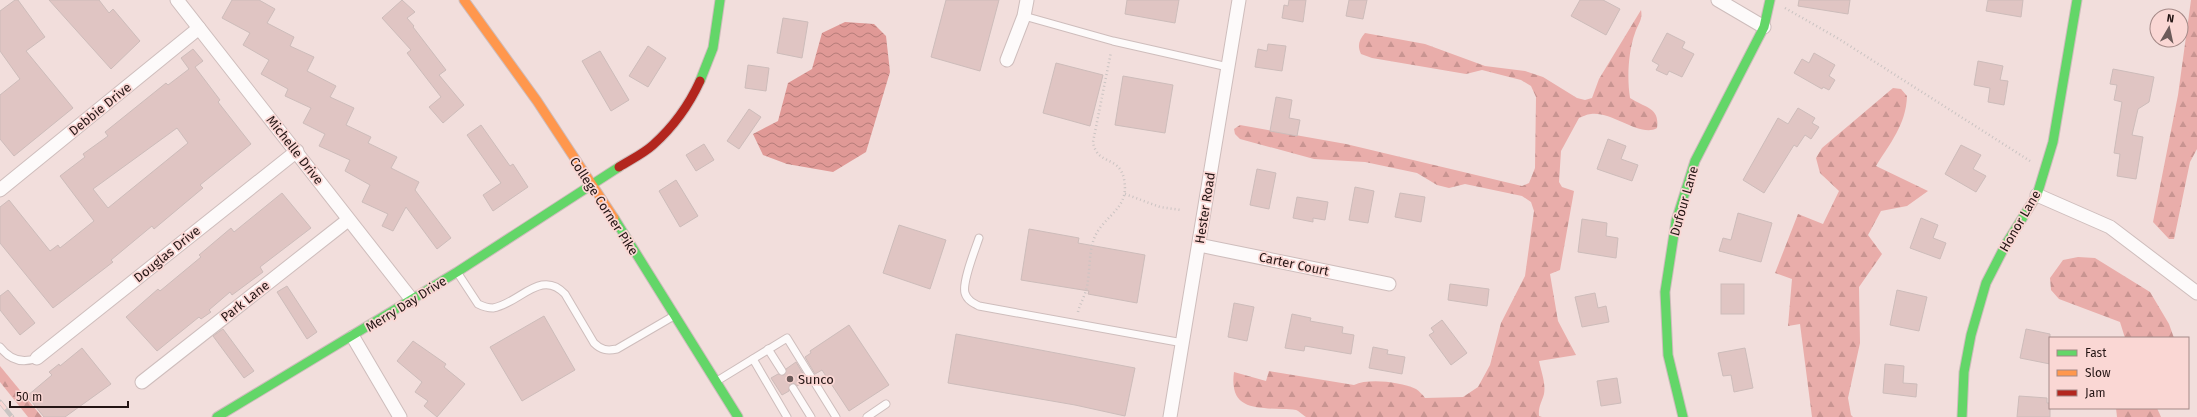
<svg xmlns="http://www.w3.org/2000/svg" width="2197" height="417" font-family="'Fira Sans',sans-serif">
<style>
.forest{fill:url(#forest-firs)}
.water{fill:url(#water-waves)}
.building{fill:#e0c5c3;stroke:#cdbcba;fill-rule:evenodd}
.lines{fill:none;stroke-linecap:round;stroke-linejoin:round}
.lane-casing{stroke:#cebdbc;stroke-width:9}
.street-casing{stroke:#cebdbc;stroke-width:15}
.fast-casing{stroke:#cebdbc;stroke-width:11}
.slow-casing{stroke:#cebdbc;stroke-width:11}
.jam-casing{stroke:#cebdbc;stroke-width:11}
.path{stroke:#cac3c2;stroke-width:2.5;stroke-dasharray:1 3;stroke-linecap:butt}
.lane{stroke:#fdfafa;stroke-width:7}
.street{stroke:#fdfafa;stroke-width:13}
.fast{stroke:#63d668;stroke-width:9}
.slow{stroke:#ff974d;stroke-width:9}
.jam{stroke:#b3261e;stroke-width:9}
.rail-casing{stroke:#c9c4c2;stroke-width:4.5}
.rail{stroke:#fad7d4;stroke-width:3;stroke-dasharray:9;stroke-linecap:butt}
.poi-dot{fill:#6c5b5a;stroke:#fad7d4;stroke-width:1.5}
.labels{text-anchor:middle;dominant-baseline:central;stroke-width:3.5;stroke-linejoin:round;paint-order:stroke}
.street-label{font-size:13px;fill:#241514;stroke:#fad7d4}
.poi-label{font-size:13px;fill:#241514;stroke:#fad7d4;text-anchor:start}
</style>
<defs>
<pattern id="forest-firs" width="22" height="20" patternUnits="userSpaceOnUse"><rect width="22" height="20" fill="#e9adaa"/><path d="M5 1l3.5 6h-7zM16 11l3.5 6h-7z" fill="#c89491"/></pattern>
<pattern id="water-waves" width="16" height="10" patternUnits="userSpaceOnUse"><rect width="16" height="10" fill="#e09996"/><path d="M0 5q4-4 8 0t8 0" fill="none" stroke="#b57c79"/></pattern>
</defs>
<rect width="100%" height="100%" fill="#f2dedc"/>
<g class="forest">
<path d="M2191,0H2197V149L2190,162L2174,239H2169L2153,222L2178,95Z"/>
<path d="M1641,10C1643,20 1638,24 1635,33C1628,52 1627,79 1630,98C1645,108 1660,107 1657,128C1641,138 1612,111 1591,114C1587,114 1582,117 1579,118L1561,151L1559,182L1562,187L1574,191L1560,270L1550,274L1558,321L1576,355L1539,361C1541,371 1546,383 1544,394C1542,402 1538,406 1539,416L1542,417H1306C1303,415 1299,411 1296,410C1292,409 1287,409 1283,409C1254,408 1229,409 1234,372L1266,381L1269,371L1354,385C1369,378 1400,382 1416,389C1419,391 1423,395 1425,398L1463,397L1478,387L1490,365L1501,323L1525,276L1534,211L1531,202L1522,196L1465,184L1449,188L1437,185L1417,173L1365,162L1314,159L1240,139L1235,134L1234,129L1240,125L1346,144L1522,186L1529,183L1535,168L1536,97L1531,86L1521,80L1482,70L1466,74L1372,58L1361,54C1357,46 1359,40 1365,33L1425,44L1485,66L1525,71L1543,77L1577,98L1585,100L1592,98L1599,79Z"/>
<path d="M1893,88L1901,89L1907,96C1906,125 1890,143 1876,166L1928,191L1907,206L1881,211L1868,235L1882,254L1859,287L1860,343L1848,398L1851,415L1853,417H1812L1800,324L1788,326L1792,279L1775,273L1798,214L1823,224L1839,191L1820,173L1816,158L1822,148Z"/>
<path d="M2078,257L2095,258L2150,292L2169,324L2174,338H2125L2120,322L2059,299L2051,290L2050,278L2063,260Z"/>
<path d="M0,366L42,417H28L0,382Z"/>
<path d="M2116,408H2157L2161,417H2117Z"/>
</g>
<path class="water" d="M845,22L874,24L886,36L890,72L866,152L833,172L787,164L763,155L753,134L778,121L788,83L812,69L822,33Z"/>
<g class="building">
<path d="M15,0H18L45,37L26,51L73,108L14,156L0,139V95L20,79L0,51V11Z"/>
<path d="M49,0H99L109,13L113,9L140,41L111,69Z"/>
<path d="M232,0H259L275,9L267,23L294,37L290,46L314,57L307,71L336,86L330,97L354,108L346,125L371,137L368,143L397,157L391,168L419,182L415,190L451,238L437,249L406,207L393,231L382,226L388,214L362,202L370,185L345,171L350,160L319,146L325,134L303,123L311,108L285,96L288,89L261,74L269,60L243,45L250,33L222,18Z"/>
<path d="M402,0L415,12L407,18L414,26L413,27L446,70L439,75L464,105L443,123L429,107L441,97L407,53L411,50L382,18Z"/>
<path d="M946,0H999L980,71L931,57Z"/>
<path d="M1127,0H1179L1175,23L1125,14Z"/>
<path d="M1289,0H1306L1303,22L1282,18L1284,5L1288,6Z"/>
<path d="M1349,0H1367L1363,19L1346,16Z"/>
<path d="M1580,0H1603L1620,9L1606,35L1571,16Z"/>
<path d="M1799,0H1850L1848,14L1798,6Z"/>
<path d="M1988,0H2023L2021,17L1986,11Z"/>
<path d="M783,18L808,22L802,58L777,53Z"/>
<path d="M1667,33L1685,42L1682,48L1694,54L1682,77L1669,71L1667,75L1656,70L1659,65L1652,61Z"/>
<path d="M1268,44L1286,46L1282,71L1255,67L1258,49L1267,51Z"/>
<path d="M648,46L666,58L648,87L629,76Z"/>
<path d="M193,49L203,61L195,67L220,100L218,102L251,144L200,185L203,188L154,229L152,226L111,260L113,262L53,308L0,243V207L9,200L50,251L58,245L60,248L94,221L60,176L85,157L83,154L108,136L105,132L166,83L168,85L189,69L181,58ZM177,128L188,143L108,208L93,189Z"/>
<path d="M600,51L629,100L611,111L582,61Z"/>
<path d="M1814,53L1835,65L1829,76L1835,80L1829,90L1823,87L1822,89L1794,73L1802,59L1809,63Z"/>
<path d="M1978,61L2003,66L2000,80L2008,81L2004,105L1988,102L1990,88L1974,85Z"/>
<path d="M1056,63L1103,75L1090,126L1043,113Z"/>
<path d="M748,65L769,68L766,91L745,88Z"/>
<path d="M2113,69L2154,77L2149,102L2138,109L2132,135L2143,137L2136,179L2117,176L2120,154L2114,153L2122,102L2114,100L2117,85L2110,84Z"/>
<path d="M1123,76L1173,85L1165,133L1115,125Z"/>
<path d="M1276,97L1292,100L1289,118L1300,120L1297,136L1270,131Z"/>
<path d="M1798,108L1815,118L1812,123L1819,127L1811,139L1805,135L1797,147L1794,145L1764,193L1743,180L1778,118L1788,124Z"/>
<path d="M749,109L761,117L739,149L727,141Z"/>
<path d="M481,125L510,166L513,164L528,187L493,211L483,195L501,183L467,135Z"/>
<path d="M1608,139L1626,146L1621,159L1638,165L1632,181L1597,169Z"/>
<path d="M704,144L714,160L696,171L686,155Z"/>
<path d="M1961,145L1981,155L1973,169L1986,176L1976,192L1945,174Z"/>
<path d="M1257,169L1276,173L1269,209L1250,205Z"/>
<path d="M676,180L698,216L680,227L659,191Z"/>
<path d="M1355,187L1374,191L1368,223L1349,220Z"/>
<path d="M282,193L311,228L260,267L263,272L232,295L230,292L209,310L211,312L201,319L199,317L157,351L126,317L158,289L160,291L201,257L199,255L231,228L234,232Z"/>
<path d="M1400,193L1425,197L1421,222L1395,217Z"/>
<path d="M1297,197L1328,202L1325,220L1313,218V222L1293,218Z"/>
<path d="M1738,213L1772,223L1761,262L1719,251L1723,238L1731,240Z"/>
<path d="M1921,218L1938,225L1933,238L1946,243L1940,259L1910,248Z"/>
<path d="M1582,219L1607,223L1606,236L1618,238L1616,258L1578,252Z"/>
<path d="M899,225L946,240L930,289L883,273Z"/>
<path d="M1029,229L1079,238L1078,243L1145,255L1137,303L1088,294L1089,291L1021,280Z"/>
<path d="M1450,284L1489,289L1487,306L1448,300Z"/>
<rect x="1721" y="284" width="23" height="30"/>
<path d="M287,286L317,332L307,339L277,292Z"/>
<path d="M8,290L35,323L20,335L0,310V296Z"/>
<path d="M1897,290L1927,297L1919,331L1890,325Z"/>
<path d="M1595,293L1598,308L1606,306L1609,322L1582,327L1575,297Z"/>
<path d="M1234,303L1254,307L1247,341L1228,337Z"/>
<path d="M1292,314L1311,318L1310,321L1343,327L1342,333L1354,335L1351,354L1305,346L1304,351L1285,348Z"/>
<path d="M544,316L575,370L522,401L490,347Z"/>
<path d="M1442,320L1467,353L1451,365L1429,335L1434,332L1431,328Z"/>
<path d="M849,325L889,385L849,411L822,370L815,374L805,357L811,353L810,351Z"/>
<path d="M223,329L254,371L244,378L213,336Z"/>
<path d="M2026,329L2050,334V364L2020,358Z"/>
<path d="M956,334L1135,368L1125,416L1075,405L948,383Z"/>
<path d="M413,341L446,364L444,367L465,384L437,417L424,406L428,401L415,392L422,382L397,361Z"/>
<path d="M1373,347L1388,350L1387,354L1405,357L1402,374L1369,368Z"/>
<path d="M82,348L111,384L65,417H44L27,396L52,375L49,372L59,364L60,366Z"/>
<path d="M1745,348L1753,388L1734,392L1731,375L1723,376L1718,353Z"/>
<path d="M796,362L807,380L797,386L793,383L790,384L789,391L782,395L771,378L778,374L784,375L786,369Z"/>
<path d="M1885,364L1904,366L1903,383L1917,384L1916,397L1883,393Z"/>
<path d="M1617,378L1621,403L1601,406L1597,381Z"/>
<path d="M2019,396L2047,398V403H2050V417H2017Z"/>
</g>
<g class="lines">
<defs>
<g id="lane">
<path d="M1024,16L1113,41L1228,67"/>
<path d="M979,238C975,250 962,282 965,293C967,300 973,303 979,306L1183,343"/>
<path d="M457,272L478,304C482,306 488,308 493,308C519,304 541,268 565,294L594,343C601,350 607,351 617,349L672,317"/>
<path d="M0,347C10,360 22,364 37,358"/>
<path d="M768,349L782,371"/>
<path d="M753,359L787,417"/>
<path d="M717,381L787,338L836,417"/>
<path d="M793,388L811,417"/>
<path d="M867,417L886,404"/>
</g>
<g id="street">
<path d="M177,0L412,300"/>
<path d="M1718,0L1764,27"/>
<path d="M1007,60L1024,16L1027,0"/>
<path d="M0,190L199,28"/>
<path d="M2037,195L2110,227L2197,293"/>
<path d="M1199,245L1389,284"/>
<path d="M353,337L400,417"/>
<path d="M37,358L297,151"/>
<path d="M142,382L348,220"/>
<path d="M1170,417L1239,0"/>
</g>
<g id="fast">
<path d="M700,81L713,48L720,0"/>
<path d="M614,218L738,417"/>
<path d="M217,417L457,272L619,167"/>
<path d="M1683,417L1668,355L1665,292L1676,221L1695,161L1764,27L1770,0"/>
<path d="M1962,417L1964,372L1971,335L1986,283L2006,244L2037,195L2053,142L2077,0"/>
</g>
<path id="slow" d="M464,0L537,101L614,218"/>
<path id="jam" d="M619,167C630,160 643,154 653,145C672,128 689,105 700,81"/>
</defs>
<use href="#lane" class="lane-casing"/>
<use href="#street" class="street-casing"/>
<use href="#fast" class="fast-casing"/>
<use href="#slow" class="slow-casing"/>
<use href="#jam" class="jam-casing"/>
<g class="path">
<path d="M1785,8L1839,39L2030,161"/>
<path d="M1125,194L1160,207L1181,210"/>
<path d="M1078,312C1079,306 1082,302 1084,296C1093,275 1085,247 1100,228C1113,211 1129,204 1124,179C1119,155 1097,166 1093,142L1111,52"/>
</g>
<use href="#lane" class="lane"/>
<use href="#street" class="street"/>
<use href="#fast" class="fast"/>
<use href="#slow" class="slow"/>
<use href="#jam" class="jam"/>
<defs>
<path id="rail" d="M0,402L12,417"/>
</defs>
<use href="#rail" class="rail-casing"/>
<use href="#rail" class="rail"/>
</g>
<circle class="poi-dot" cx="790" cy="379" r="4"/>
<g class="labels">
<g class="street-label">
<text transform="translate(100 109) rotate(-39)">Debbie Drive</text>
<text transform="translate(295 150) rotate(52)">Michelle Drive</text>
<text transform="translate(1684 201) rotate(-74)">Dufour Lane</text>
<text transform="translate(604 206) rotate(57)">College Corner Pike</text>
<text transform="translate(1205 208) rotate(-81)">Hester Road</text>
<text transform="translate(2020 221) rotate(-60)">Honor Lane</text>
<text transform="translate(167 254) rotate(-39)">Douglas Drive</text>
<text transform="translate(1294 264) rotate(12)">Carter Court</text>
<text transform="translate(245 301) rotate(-38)">Park Lane</text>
<text transform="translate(406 304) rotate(-32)">Merry Day Drive</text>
</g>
<g class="poi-label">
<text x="798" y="379">Sunco</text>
</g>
</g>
<rect x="2049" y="337" width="140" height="72" fill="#fad7d4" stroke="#a48987"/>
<rect x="2057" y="350" width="20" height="6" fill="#63d668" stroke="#a48987"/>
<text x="2085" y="357" font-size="12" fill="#241514">Fast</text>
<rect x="2057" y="370" width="20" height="6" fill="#ff974d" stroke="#a48987"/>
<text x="2085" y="377" font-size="12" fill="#241514">Slow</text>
<rect x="2057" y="390" width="20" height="6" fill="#b3261e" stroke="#a48987"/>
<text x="2085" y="397" font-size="12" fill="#241514">Jam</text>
<g transform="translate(2169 28) rotate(9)"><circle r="19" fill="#fad7d4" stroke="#a48987"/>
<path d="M0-3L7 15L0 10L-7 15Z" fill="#6c5b5a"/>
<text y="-6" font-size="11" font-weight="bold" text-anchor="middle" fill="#241514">N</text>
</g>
<path d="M10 401v6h118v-6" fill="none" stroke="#241514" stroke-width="2"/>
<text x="16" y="401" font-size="12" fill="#241514" stroke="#fad7d4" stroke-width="3" paint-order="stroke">50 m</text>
</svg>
